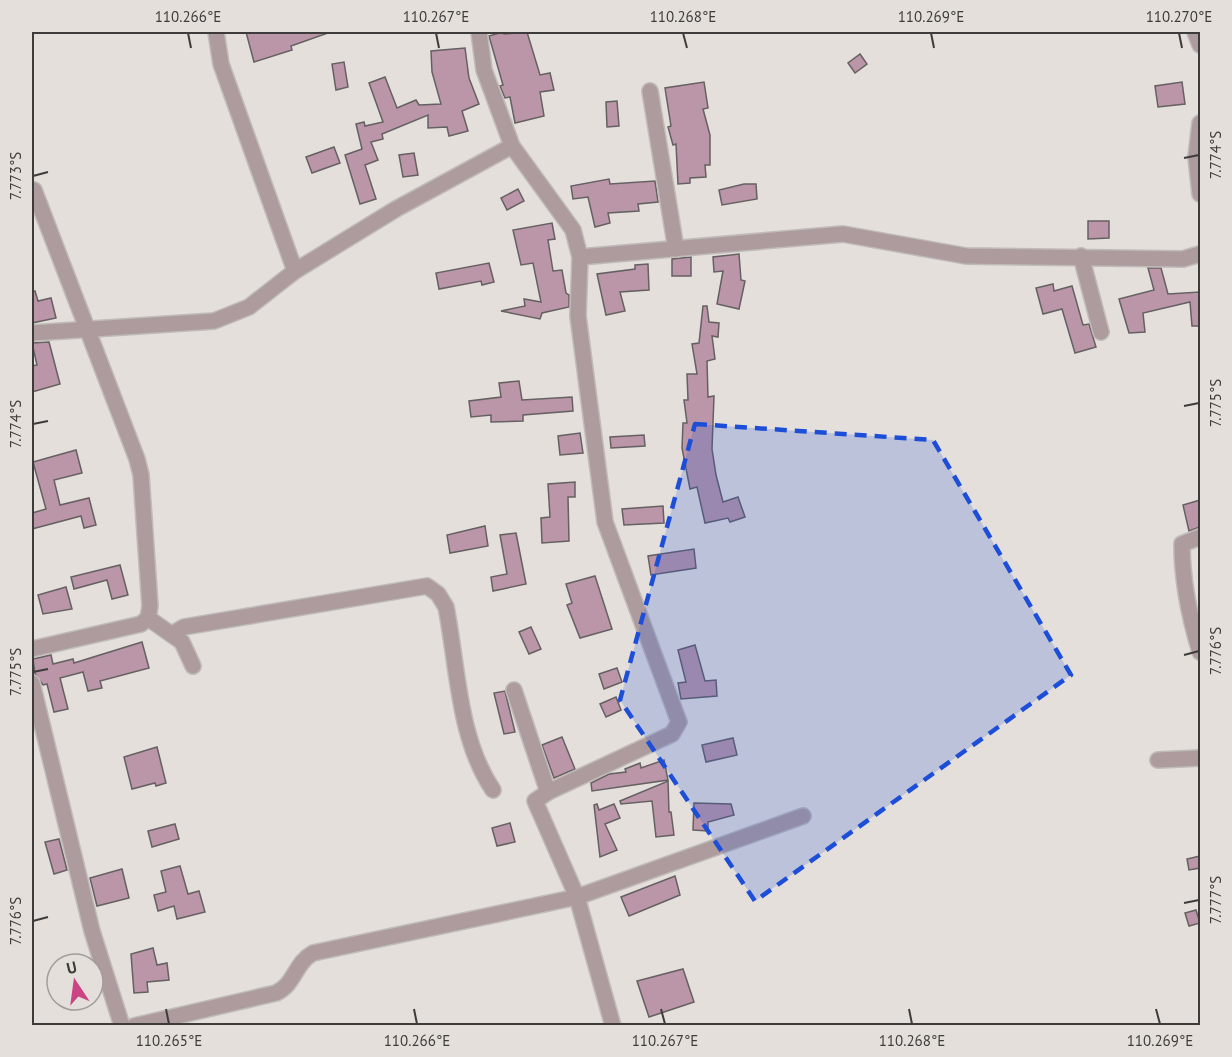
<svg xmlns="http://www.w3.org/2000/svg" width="1232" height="1057" font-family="'PT Sans',sans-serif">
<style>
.building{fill:#bb96a8;stroke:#656062;stroke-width:1.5}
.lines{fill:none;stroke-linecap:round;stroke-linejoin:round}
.street-casing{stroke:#bfbbb8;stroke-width:18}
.street{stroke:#ae9b9e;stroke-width:15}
.marked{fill:#1d4ed8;fill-opacity:0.2;stroke:#1d4ed8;stroke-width:4.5;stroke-dasharray:12 8;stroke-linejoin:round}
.ticks{fill:none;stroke:#3e3c3a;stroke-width:2}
.neatline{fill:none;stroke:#3e3c3a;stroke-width:2}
.ticks-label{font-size:15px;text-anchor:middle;fill:#3e3c3a}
</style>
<rect width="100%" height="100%" fill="#e4dfdb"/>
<g class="building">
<path d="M246,32H327L328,33L291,46L292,50L254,62Z"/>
<path d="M503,32L504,34L527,32L540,75L550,73L554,90L540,92L544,116L515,123L510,97L505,98L500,86L503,85L489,36Z"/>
<path d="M465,48L469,78L479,104L462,111L468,131L449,136L447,127L428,128V115L382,134L383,139L371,142L378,160L365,165L376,199L360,204L345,155L362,149L356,124L364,122L365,126L383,122L369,83L385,77L397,108L416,100L419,105L441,104L432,72L431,51Z"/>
<path d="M860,54L867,64L855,73L848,63Z"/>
<path d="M344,62L348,87L336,90L332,64Z"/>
<path d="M704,82L708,108L703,109L710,135V165H705L706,177L690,178V183L678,184L676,144L673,145L668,127L671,126L665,88Z"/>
<path d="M1182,82L1185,104L1158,107L1155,86Z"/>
<path d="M617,101L619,126L607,127L606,102Z"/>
<path d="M334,147L340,163L312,173L306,157Z"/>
<path d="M414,153L418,175L403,177L399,155Z"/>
<path d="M609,179L610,184L655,181L658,202L638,204L639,211L608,213L610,223L595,227L588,197L573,199L571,186Z"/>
<path d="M744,184H756L757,199L722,205L719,190Z"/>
<path d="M518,189L524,201L507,210L501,198Z"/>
<path d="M1088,221H1109V238L1088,239Z"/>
<path d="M552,223L555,239L548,240L553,271L562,270L566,293L569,295V307L542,313L540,319L501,311L525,306L524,299L541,302L533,263L521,265L513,230Z"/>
<path d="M739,254L741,280L745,281L739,309L717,304L723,271L714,272L713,257Z"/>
<path d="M691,257V276H672V259Z"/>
<path d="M489,263L494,282L482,285L481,281L439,289L436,273Z"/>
<path d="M648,264L649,290L620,292L625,311L606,315L597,274L635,269V265Z"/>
<path d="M1148,268H1161L1168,294L1200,292V326H1192L1190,302L1143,313L1145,332L1129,333L1119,299L1154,290Z"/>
<path d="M1053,284L1054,291L1072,286L1083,325L1089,324L1096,347L1075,353L1062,309L1043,314L1036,288Z"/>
<path d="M35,291L38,301L51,298L56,318L32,323V292Z"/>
<path d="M703,306H707L709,322L719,323L718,337L712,336L715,359L707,361L708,397L714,396L712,449L716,475L723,502L738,497L745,517L730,522L728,518L705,523L697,487L690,489L682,448L683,423H687L684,400H688L687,374H697L692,344L699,343Z"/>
<path d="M49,342L60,384L32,392V366L37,365L32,343Z"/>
<path d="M519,381L522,400L572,397L573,411L523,415V421L491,422V415L471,417L469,401L501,397L499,383Z"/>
<path d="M580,433L583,453L560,455L558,436Z"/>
<path d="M644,435L645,446L611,448L610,437Z"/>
<path d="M76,450L82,473L54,480L60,505L89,498L96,525L84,528L81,516L32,529V513L46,509L33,462Z"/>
<path d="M575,482V497H568L569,541L542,543L541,518L550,517L548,484Z"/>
<path d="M1200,500V527L1189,531L1183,505Z"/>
<path d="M663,506L664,523L624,525L622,509Z"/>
<path d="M485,526L488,546L450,553L447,535Z"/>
<path d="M516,533L526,584L493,591L491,577L507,574L500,535Z"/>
<path d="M694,549L696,568L651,575L648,556Z"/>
<path d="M120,565L128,595L112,599L107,580L74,589L71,577Z"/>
<path d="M595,576L612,629L580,638L567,605L572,603L566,584Z"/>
<path d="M66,587L72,609L43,614L38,595Z"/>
<path d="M531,627L541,649L529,654L519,632Z"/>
<path d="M142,642L149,668L100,681L102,688L88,691L83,672L60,678L68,709L54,712L47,684L43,685L35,674L33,659L51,655L53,664L73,659L74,663Z"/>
<path d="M695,645L705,681L716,680L717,696L681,699L678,683L686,682L678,650Z"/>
<path d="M617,668L622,682L604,689L599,674Z"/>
<path d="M505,691L515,732L504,734L494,693Z"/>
<path d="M616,697L621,710L606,717L600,704Z"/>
<path d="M562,737L575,769L554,778L542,745Z"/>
<path d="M733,738L737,755L706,762L702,745Z"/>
<path d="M157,747L166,783L156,786L155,783L132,789L124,757Z"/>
<path d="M664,760L668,780L592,791L591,783L609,774L626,772L625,769L640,763L641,768Z"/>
<path d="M668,781L669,812H671L674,835L656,837L652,801L621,804L620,801Z"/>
<path d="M694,803L731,804L734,815L708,822V831L693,830Z"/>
<path d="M597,804L599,810L614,804L620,818L605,824L617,850L600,857L594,805Z"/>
<path d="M510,823L515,842L497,846L492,828Z"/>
<path d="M175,824L179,839L152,847L148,831Z"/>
<path d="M59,839L67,870L54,874L45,842Z"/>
<path d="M1200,856V868L1189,870L1187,859Z"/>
<path d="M180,866L188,894L199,891L205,912L177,919L174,906L158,911L154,895L166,892L161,871Z"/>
<path d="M122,869L129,898L97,906L90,878Z"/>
<path d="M675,876L680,895L629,916L621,897Z"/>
<path d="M1196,910L1200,923L1189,926L1185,913Z"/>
<path d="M153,948L157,965L167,963L169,980L147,982L148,992L134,993L131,954Z"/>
<path d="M683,969L694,1002L649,1017L637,981Z"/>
</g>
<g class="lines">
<defs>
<g id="street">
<path d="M479,32L484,70L512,146L573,230L580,257L578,316L605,522L679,722L672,734L548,792L535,801L577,897L613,1026"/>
<path d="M1195,32L1200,45"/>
<path d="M650,91L676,249"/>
<path d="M1200,123L1196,157L1200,194"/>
<path d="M1081,256L1101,332"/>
<path d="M580,257L843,234L966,256L1183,259L1200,254"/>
<path d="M295,271L396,209L512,146"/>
<path d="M32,333L214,321L249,307L295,271L221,64L216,32"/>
<path d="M1200,537L1182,544C1182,580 1190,619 1200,652"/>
<path d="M148,618L182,642L193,666"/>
<path d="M172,634L184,627L427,586L438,594L446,607C458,668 458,738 493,790"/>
<path d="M32,649L141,624L148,618L150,606L141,475L137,459L34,190"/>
<path d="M32,683L92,931L122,1026"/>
<path d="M514,690L548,792"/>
<path d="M1158,760L1200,758"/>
<path d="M134,1026L276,993C295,984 295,963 313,953L577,897L803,816"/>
</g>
</defs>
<use href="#street" class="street-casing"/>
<use href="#street" class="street"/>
</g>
<path class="marked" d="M695,424L933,440L1071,675L755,901L620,700Z"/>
<path class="ticks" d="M188,33L191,48M436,33L439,48M683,33L687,48M931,33L934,48M1179,33L1182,48M1184,158L1199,155M33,176L48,172M1184,406L1199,403M33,424L48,421M1184,655L1199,651M33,672L48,669M1184,903L1199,900M33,921L48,917M166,1009L169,1024M414,1009L417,1024M661,1009L665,1024M909,1009L912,1024M1156,1009L1160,1024"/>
<rect width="1232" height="1057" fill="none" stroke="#e4dfdb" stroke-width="66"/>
<g transform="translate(75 982) rotate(347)"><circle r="28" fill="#e4dfdb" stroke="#a29e9b" stroke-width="1.5"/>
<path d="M0-4.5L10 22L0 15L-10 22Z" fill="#cb4483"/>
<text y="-9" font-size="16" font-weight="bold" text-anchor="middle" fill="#3e3c3a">U</text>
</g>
<rect x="33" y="33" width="1166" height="991" class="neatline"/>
<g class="ticks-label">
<text x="188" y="22">110.266°E</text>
<text x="436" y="22">110.267°E</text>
<text x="683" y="22">110.268°E</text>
<text x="931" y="22">110.269°E</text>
<text x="1179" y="22">110.270°E</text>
<text transform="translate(1216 155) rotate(-90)" y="5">7.774°S</text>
<text transform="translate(16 176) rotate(-90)" y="5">7.773°S</text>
<text transform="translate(1216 403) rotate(-90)" y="5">7.775°S</text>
<text transform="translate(16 424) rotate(-90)" y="5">7.774°S</text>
<text transform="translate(1216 651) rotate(-90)" y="5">7.776°S</text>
<text transform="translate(16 672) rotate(-90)" y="5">7.775°S</text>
<text transform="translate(1216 900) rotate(-90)" y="5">7.777°S</text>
<text transform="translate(16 921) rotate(-90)" y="5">7.776°S</text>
<text x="169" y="1046">110.265°E</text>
<text x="417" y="1046">110.266°E</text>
<text x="665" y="1046">110.267°E</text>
<text x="912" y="1046">110.268°E</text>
<text x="1160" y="1046">110.269°E</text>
</g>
</svg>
